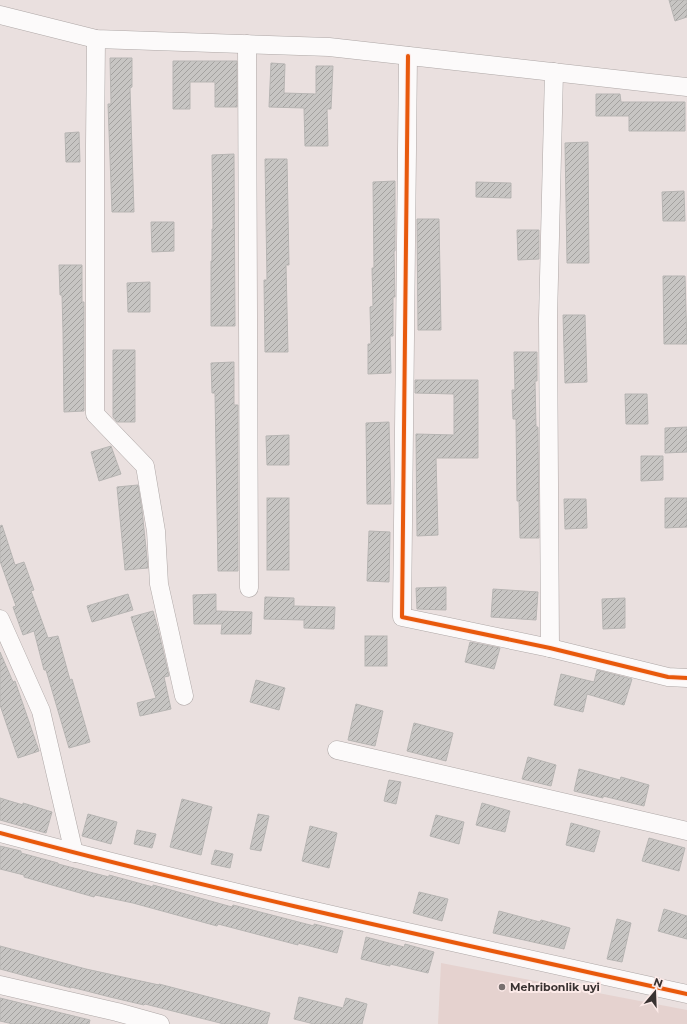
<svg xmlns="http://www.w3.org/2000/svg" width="687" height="1024" font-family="Montserrat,sans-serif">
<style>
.built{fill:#e5d2cf}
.building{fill:url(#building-hatch);stroke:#b7b5b3}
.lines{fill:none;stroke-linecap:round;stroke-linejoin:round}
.minor-casing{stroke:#aea7a6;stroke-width:19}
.minor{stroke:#fcfafa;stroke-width:18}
.cycleway-casing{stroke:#fceae8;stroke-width:6}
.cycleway{stroke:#e8590c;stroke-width:4}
.poi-dot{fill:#776f6e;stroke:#fceae8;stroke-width:1.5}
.labels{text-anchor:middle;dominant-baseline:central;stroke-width:4;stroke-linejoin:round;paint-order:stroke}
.poi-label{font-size:11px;font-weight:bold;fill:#393231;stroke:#fceae8;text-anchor:start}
</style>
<defs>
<pattern id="building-hatch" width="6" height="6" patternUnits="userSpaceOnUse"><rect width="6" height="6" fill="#c7c5c3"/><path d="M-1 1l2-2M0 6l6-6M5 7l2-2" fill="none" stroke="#a3a19f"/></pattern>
</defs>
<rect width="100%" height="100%" fill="#eae0df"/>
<path class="built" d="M441,963L687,1010V1024H438Z"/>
<g class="building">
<path d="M669,0H687V17L675,21Z"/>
<path d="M110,58H132V87L130,88L134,212H112L108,104H111Z"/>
<path d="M173,61H237V107H215V82H190V109H173Z"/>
<path d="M271,63L285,64L284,93L316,94V66H333L331,109H327L328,146H305L304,108L269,107Z"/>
<path d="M596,94H620L621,102H685V131H629V116H596Z"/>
<path d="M79,132L80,162H66L65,133Z"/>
<path d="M588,142L589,263H567L565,143Z"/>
<path d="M234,154L235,326H211V261H212V229H213L212,155Z"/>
<path d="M265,159H287L289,265H286L288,352H265L264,280H267Z"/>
<path d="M395,181V251H394L395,297H393V336H390L391,373L368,374V344H371L370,307L373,306L372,268H374L373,182Z"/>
<path d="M476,182L511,183V198L476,197Z"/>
<path d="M684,191L685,221H663L662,192Z"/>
<path d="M417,219H439L441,330H418Z"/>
<path d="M151,222H174V251L152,252Z"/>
<path d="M517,230H539V259L518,260Z"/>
<path d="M59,265H82V302H84V411L64,412L63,332L62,295H60Z"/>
<path d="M663,276H685L687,344H664Z"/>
<path d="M150,282V312H128L127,283Z"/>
<path d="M563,315H585L587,382L565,383Z"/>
<path d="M113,350H135V422H117L113,417Z"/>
<path d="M514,352H537V381H535L536,427H538L539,538H520L519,501H517L516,419H513L512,390H515Z"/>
<path d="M234,362V405H238V571H218L215,393H212L211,363Z"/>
<path d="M415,380H478V458H436L438,535L417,536L416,434L454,435V394L415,393Z"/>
<path d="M625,394H647L648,424H626Z"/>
<path d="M389,422L391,504H367L366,423Z"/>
<path d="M687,427V452L665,453V428Z"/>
<path d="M289,435V465H267L266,436Z"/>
<path d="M111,446L121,474L99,481L91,452Z"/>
<path d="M641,456H663V480L641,481Z"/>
<path d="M138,485L142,510L148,568L125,570L117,487Z"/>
<rect x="267" y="498" width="22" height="72"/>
<path d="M665,498H687V527L665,528Z"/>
<path d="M564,499H586L587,528L565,529Z"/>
<path d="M2,525L15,565L24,562L34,590L31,591L48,638L58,636L70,680L72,679L90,742L69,748L46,670H44L34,631L23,635L13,607L16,606L0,561V526Z"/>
<path d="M369,531L390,532L389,582L367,581Z"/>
<path d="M446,587V610L417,609L416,588Z"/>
<path d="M493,589L538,592L536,620L491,617Z"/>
<path d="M128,594L133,610L92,622L87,606Z"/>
<path d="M216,594V611L252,612L251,634H221L222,624H194L193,595Z"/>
<path d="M265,597L294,598V606L335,607L334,629L304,628V620L264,619Z"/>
<path d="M625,598V628L603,629L602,599Z"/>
<path d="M153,611L158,629L169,676L164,677L171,709L140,716L137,703L156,698L131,617Z"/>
<rect x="365" y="636" width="22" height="30"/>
<path d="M470,642L500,648L494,669L465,662Z"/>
<path d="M0,652L13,682L15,681L39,751L18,758L0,705Z"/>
<path d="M597,670L632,679L624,705L587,694L583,712L554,705L561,674L594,682Z"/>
<path d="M256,680L285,688L279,710L250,702Z"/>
<path d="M356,704L383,711L375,746L348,740Z"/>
<path d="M414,723L453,733L446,761L407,751Z"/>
<path d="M528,757L556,765L551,786L522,779Z"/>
<path d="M579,769L620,780L621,777L649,785L644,806L603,796V798L574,791Z"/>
<path d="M389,780L401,782L396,804L384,801Z"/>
<path d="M0,798L23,805V803L52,812L46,833L0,820Z"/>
<path d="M182,799L212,807L201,855L170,847Z"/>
<path d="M482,803L510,811L505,832L476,825Z"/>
<path d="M88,814L117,822L111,844L82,836Z"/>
<path d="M258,814L269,816L261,851L250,849Z"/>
<path d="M436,815L464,822L459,844L430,836Z"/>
<path d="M571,823L600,831L594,852L566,845Z"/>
<path d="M310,826L337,833L329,868L302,861Z"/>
<path d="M137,830L156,834L152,848L134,844Z"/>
<path d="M649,838L685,848L679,871L642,861Z"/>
<path d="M0,846L21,851V853L58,863V864L109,877V875L153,887V885L232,907L233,905L314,926V924L343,931L337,953L298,943V945L218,924L217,926L133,903L95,895L94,897L24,877V875L0,869Z"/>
<path d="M215,850L233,854L230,868L211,864Z"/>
<path d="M419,892L448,899L442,921L413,913Z"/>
<path d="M664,909L687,916V939L658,931Z"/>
<path d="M499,911L540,922L541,920L570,928L564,949L493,933Z"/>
<path d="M617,919L631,923L622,962L607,959Z"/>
<path d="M366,937L404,947L405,944L434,952L428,973L390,964V966L361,959Z"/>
<path d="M0,946L86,969L159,985V984L270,1013L267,1024H224L145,1004L144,1005L110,997L71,987V988L0,969Z"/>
<path d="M299,997L343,1008L346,998L367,1004L362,1024H314L294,1019Z"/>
<path d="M0,998L90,1020L89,1024H13L0,1021Z"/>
</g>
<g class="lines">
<defs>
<g id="minor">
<path d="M0,15L96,39L329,47L687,87"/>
<path d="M96,39L95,145V414L145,466L156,531L159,584L184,696"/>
<path d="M247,44L249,588"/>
<path d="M408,56L402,617L550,648L668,677L687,678"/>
<path d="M0,619L41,711L74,853"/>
<path d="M550,648L548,319L554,72"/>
<path d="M337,750L687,831"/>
<path d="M0,833C227,894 457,943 687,994"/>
<path d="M0,985L117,1012L160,1024"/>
</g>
</defs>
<use href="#minor" class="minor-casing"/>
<use href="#minor" class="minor"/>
<defs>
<g id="cycleway">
<path d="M408,56L402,617L550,648L668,677L687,678"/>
<path d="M0,833C227,894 457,943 687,994"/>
</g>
</defs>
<use href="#cycleway" class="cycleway-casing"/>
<use href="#cycleway" class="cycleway"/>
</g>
<circle class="poi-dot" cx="502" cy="987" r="4"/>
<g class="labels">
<g class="poi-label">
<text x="510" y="987">Mehribonlik uyi</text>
</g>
</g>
<g transform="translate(655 992) rotate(19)" stroke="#fceae8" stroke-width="3" paint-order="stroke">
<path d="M0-3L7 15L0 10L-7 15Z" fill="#393231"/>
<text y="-6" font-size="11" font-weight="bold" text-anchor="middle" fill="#393231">N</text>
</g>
</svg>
